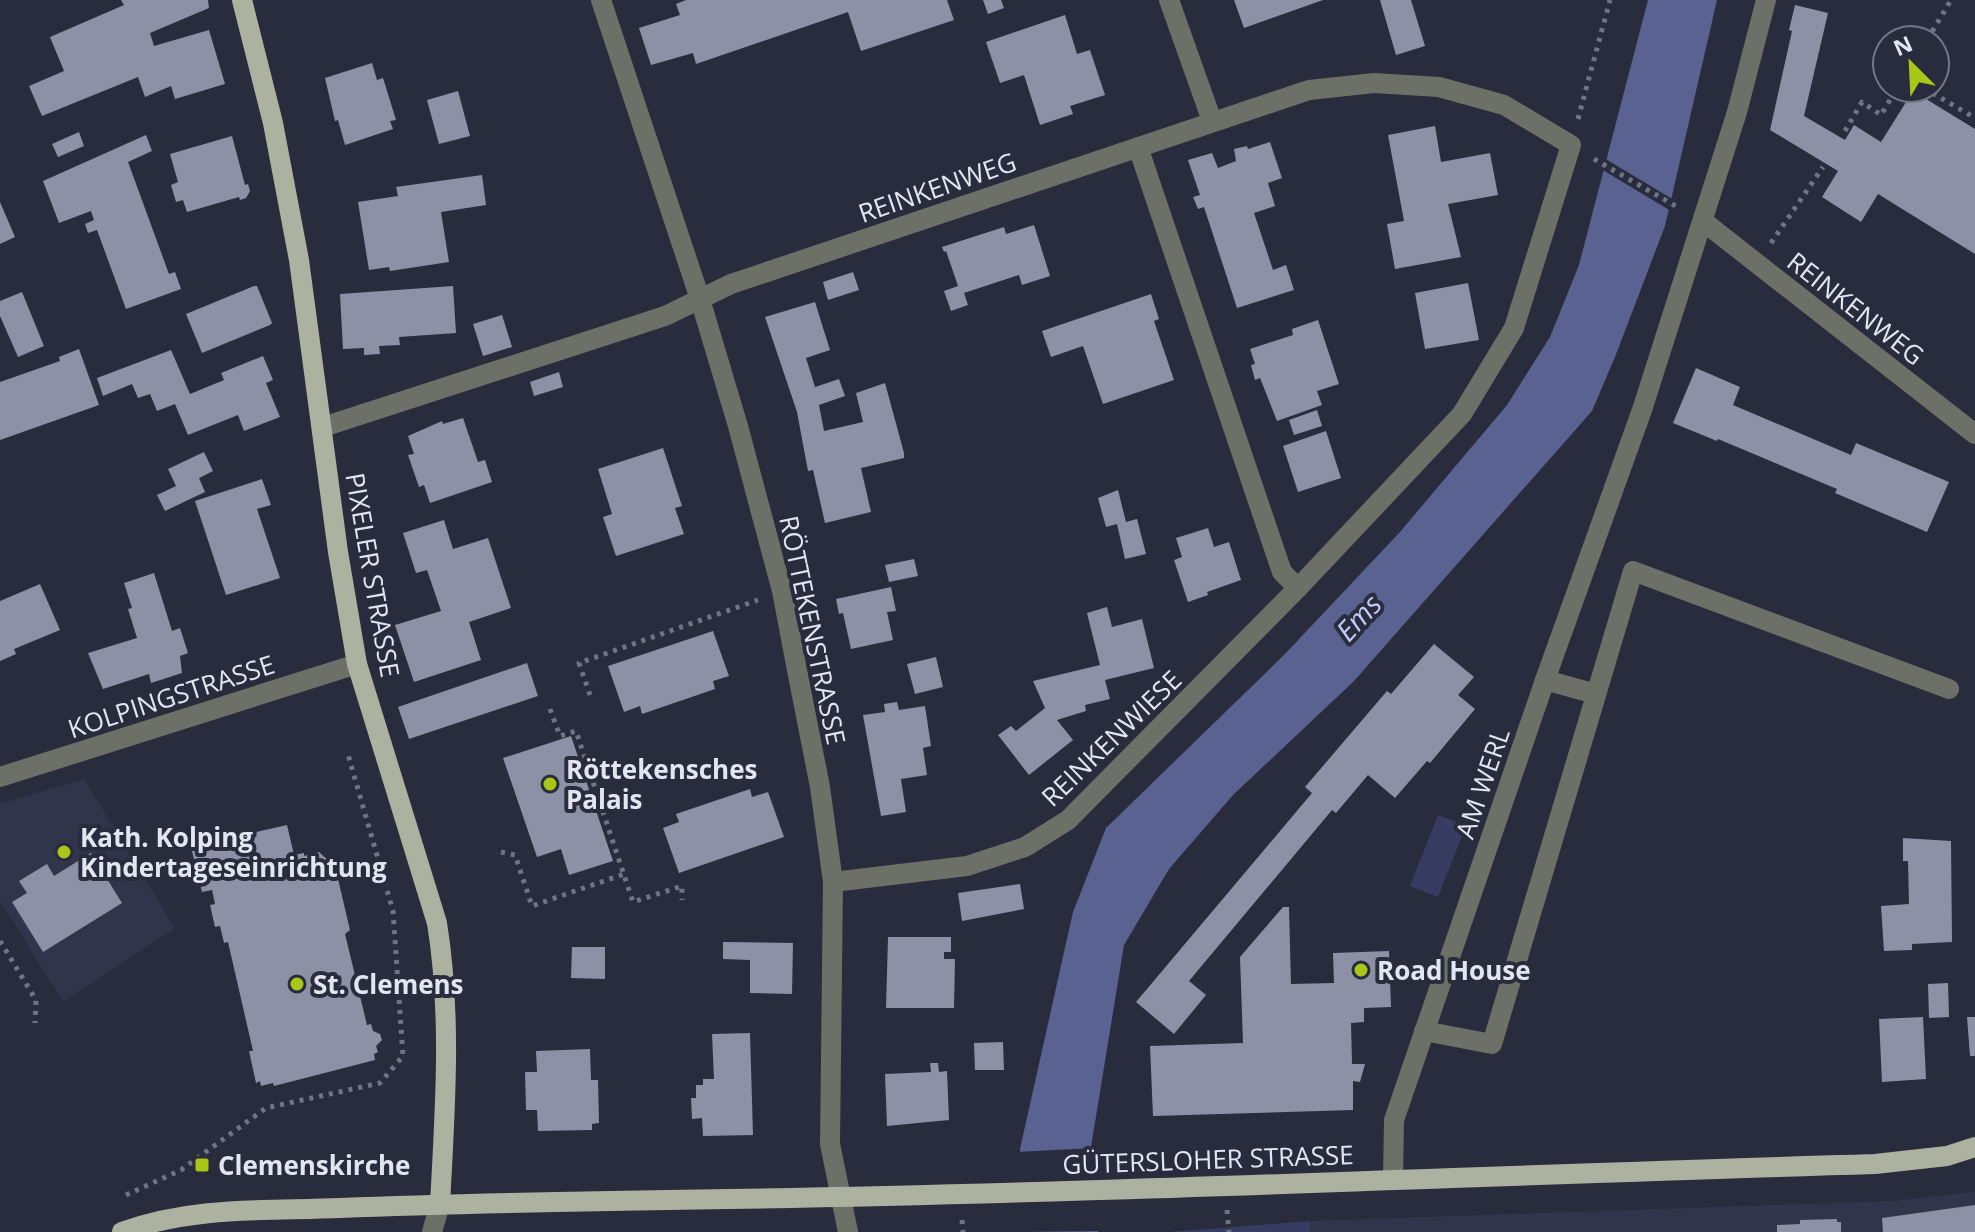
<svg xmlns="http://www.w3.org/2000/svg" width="1975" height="1232" font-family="'Open Sans',sans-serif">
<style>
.built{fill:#30354b}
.green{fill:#373d62}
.water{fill:#5a6291}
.pier{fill:#292c3d}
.building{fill:#8c91a6}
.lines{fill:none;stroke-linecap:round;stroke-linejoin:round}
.path{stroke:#717482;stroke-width:5;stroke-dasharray:4 6;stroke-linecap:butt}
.minor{stroke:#6d7066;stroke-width:20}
.major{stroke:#acb29f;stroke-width:20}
.poi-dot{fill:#aac717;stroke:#292c3d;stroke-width:3}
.labels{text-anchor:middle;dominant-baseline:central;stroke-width:8;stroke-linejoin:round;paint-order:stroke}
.street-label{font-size:26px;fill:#e3e6f1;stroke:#292c3d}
.poi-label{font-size:26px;font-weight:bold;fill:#e3e6f1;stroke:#292c3d;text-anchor:start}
.water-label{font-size:28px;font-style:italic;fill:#c2cbf7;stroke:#292c3d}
</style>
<rect width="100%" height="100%" fill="#292c3d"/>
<g class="built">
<path d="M84,779L175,928L63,1002L0,901V804Z"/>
<path d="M1975,1192V1232H1311L1310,1221L1892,1201Z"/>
</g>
<g class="green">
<path d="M1438,815L1466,826L1438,897L1410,886Z"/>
<path d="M1310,1221L1311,1232H1170Z"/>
</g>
<path class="water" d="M1648,0H1717L1665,226L1615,357L1592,411L1354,681L1233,795L1169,869L1124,945L1091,1147L1098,1232H1025L1020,1149L1073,912L1106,828L1284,655L1400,532L1507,405L1550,337L1579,265Z"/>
<g class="pier">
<path d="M1604,158L1674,200L1671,211L1601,169Z"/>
<path d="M1095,1148L1102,1231L1021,1232L1016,1152Z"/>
</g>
<g class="building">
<path d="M121,0H208L209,8L150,33L154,46L209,30L225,84L175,99L171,86L145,97L138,77L42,116L29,86L64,71L50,37L124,5Z"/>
<path d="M686,0H947L954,20L861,51L848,12L696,64L693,53L651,65L639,28L680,15L676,4Z"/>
<path d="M983,0H1001L1004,8L988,14Z"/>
<path d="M1234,0H1323L1244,28Z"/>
<path d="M1380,0H1411L1425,46L1396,55Z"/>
<path d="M1795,5L1828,13L1804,116L1845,140L1854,125L1881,142L1913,91L1975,129V254L1878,194L1861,222L1822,197L1838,171L1770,130L1792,31L1789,30Z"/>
<path d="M1065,15L1077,54L1090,50L1105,95L1070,106L1073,114L1040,125L1024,75L1000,83L986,42Z"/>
<path d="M372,63L377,80L383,78L396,120L390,121L393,129L345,145L338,120L335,121L325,78Z"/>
<path d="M458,91L470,136L439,144L427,100Z"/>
<path d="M1435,126L1441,162L1490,153L1498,195L1448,204L1461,257L1395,269L1387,224L1404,221L1388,135Z"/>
<path d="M79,132L84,146L58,157L52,144Z"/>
<path d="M146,135L152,151L128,162L169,274L175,272L181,289L126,309L97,230L88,233L85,224L94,220L91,211L59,223L43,181Z"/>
<path d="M232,136L245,185L248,184L250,191L246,198L240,200L239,197L187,212L183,200L176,202L171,185L178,182L170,154Z"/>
<path d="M1270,142L1282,178L1268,183L1275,206L1254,213L1273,270L1286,265L1294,290L1237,308L1204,207L1198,209L1193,197L1200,195L1188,160L1212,153L1218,168L1236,161L1234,149L1247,146L1248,149Z"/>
<path d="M482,175L486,205L441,212L449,262L390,271L389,267L369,270L358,202L398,196L396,187Z"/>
<path d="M0,202L15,237L0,244Z"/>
<path d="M1034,225L1050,276L1022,285L1019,275L964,293L968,305L951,311L944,291L958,286L946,251L944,252L942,247L1004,227L1006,234Z"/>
<path d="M853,272L859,290L828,300L823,282Z"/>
<path d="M1468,283L1479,340L1425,349L1415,293Z"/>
<path d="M254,286H257L272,323L270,325L202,353L186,314Z"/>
<path d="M453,286L456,333L399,337L400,345L379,346L380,354L364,355V348L343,349L340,294Z"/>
<path d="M22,292L44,346L18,357L0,316V301Z"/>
<path d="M1151,294L1159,319L1154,321L1174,380L1103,404L1083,346L1051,357L1042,331Z"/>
<path d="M815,302L830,350L806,358L815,387L839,379L845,396L819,405L824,431L863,422L856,393L885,383L904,453V458L861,468L871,512L825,523L813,470L808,471L797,412L765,317Z"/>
<path d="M502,315L512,347L483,356L473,324Z"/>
<path d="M1318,320L1339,384L1317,391L1322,405L1277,421L1260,378L1255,380L1251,365L1255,364L1250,349L1293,335L1292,329Z"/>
<path d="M79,349L99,405L0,440V382L60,361L59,357Z"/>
<path d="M171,350L190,394L224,380L221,373L263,356L273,380L266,383L280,417L244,431L238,415L188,435L175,404L157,411L150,394L138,398L132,384L103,396L97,378Z"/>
<path d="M1696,368L1740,387L1733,405L1851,455L1856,443L1949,482L1927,532L1835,493L1837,489L1718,439L1717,441L1673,423Z"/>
<path d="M559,372L563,387L534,396L530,382Z"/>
<path d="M1317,410L1322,426L1294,435L1289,420Z"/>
<path d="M463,418L478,462L485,460L492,482L430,503L424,485L419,487L408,455L414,454L408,436L442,421L443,424Z"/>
<path d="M1326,431L1341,478L1298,492L1283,446Z"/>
<path d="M663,448L682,506L675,508L684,534L616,556L603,517L612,514L598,469Z"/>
<path d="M204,452L213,471L199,478L205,492L165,511L157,495L176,486L168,469Z"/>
<path d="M262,479L271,505L257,509L280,578L226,595L195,501Z"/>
<path d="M1118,490L1126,522L1137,519L1146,554L1125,559L1117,524L1106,527L1098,498Z"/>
<path d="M444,520L453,549L488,538L511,608L469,622L481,660L414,682L395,625L441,611L427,570L416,573L403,533Z"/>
<path d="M1208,528L1214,547L1229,542L1241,580L1207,592L1208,595L1188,602L1174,560L1182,557L1176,538Z"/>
<path d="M914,559L918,576L889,582L885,565Z"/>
<path d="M154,573L172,631L180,628L188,653L180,656L182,673L151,683L149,674L103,689L88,653L137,638L128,609L132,608L124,583Z"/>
<path d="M40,584L60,630L14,649L16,654L0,661V601Z"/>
<path d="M891,587L896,611L887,612L893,640L851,649L843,613L839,614L836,599Z"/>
<path d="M1107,607L1112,627L1142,619L1154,668L1105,680L1110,699L1085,705L1086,711L1057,720L1073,740L1029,775L998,735L1011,726L1016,731L1045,708L1033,681L1100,665L1087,613Z"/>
<path d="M713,631L729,676L713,681L715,689L642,714L640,706L624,712L608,666Z"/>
<path d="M1434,644L1474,677L1458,695L1475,709L1430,763L1427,761L1395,798L1368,775L1336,813L1332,810L1189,981L1206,995L1174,1034L1136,1002L1312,793L1305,787L1387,691L1391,694Z"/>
<path d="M936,657L943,687L915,694L907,664Z"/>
<path d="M527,663L538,696L409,739L398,707Z"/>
<path d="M897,702L899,710L925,706L931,746L923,748L927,775L901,779L906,812L881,816L863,715L885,712L884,704Z"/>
<path d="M571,736L613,861L569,875L561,849L537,857L503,758Z"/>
<path d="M750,789L752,797L768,792L784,837L679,873L663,828L679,822L676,814Z"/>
<path d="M287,825L294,855L304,853V856L319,852L330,862H334L350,930L345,934L367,1025L371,1024L373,1031L380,1034L382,1040L376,1046L378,1052L374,1054L375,1060L274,1086L273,1083L261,1086L260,1081L256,1083L249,1051H253L228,942L224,943L220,926L215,927L210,905L215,904L212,890L202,892L191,847Z"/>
<path d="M1903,838L1951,841L1952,942L1912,944V950L1884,951L1881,906L1909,904L1908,861H1903Z"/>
<path d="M91,853L122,903L43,952L12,902L27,893L19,881L47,864L54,876Z"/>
<path d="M1020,884L1024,909L962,921L958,893Z"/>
<path d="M1283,907H1289L1291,984L1334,983L1333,953L1389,951L1391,1007L1364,1008V1022L1351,1023L1352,1064H1365L1360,1082L1353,1081V1110L1153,1116L1150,1046L1243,1043L1240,957Z"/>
<path d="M888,937H951V952H944V959H955L954,1008H886Z"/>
<path d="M723,942L793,943L792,994L750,993V960L723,959Z"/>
<path d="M572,947H605V979L571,978Z"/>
<path d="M1948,983L1949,1017L1929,1018L1928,984Z"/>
<path d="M1923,1017L1926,1079L1882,1082L1879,1019Z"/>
<path d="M1967,1017H1975V1056H1970Z"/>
<path d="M750,1033L753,1135L703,1136L702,1118L692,1119L691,1098H696V1085H703V1079H714L712,1034Z"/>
<path d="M1003,1042L1004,1070H975L974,1043Z"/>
<path d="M590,1049L591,1080H598L599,1123L592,1124V1130L538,1131L537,1110H526L525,1072H537L536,1051Z"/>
<path d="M930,1063H938L939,1072L947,1071L949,1120L887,1126L885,1074L931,1072Z"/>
<path d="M1975,1205V1232H1883L1882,1218Z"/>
<path d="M1837,1219V1222H1841V1232H1777V1225L1800,1224V1220Z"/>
</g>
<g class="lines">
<g class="path">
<path d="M1927,40L1951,0"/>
<path d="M1924,88L1975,118"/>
<path d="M1578,119L1610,0"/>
<path d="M1845,131L1862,102L1881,115L1897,88"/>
<path d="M1594,159L1679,208"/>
<path d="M1771,243L1823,167"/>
<path d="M590,695L579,663L758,600"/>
<path d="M550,709L560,736L576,731L633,902L682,886V900"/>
<path d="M501,852L515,855L532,906L624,874"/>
<path d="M0,941L36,1000L35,1023"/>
<path d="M126,1195L181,1170L266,1108L380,1083L403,1056L393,911L347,751"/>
<path d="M1227,1210L1229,1232"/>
<path d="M962,1220L963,1232"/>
</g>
<g class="minor">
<path d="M601,0L700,299L738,426L782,591L796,665L820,787L833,882L830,1144L848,1232"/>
<path d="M1169,0L1212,121"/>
<path d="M1138,147L1282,572L1298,588"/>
<path d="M1704,222L1975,434"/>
<path d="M323,427L665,316L731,284L1309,90L1374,83L1439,87L1504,105L1571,145L1514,328L1462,414L1298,588L1068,820L1025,847L967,866L833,882"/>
<path d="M1545,680L1596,694"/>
<path d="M0,777L357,664"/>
<path d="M1424,1031L1492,1044L1633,571L1949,689"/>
<path d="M1393,1178L1394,1120L1545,680L1642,410L1737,112L1766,0"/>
<path d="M432,1232L440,1204"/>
</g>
<g class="major">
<path d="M242,0L273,123L299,260L338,552L357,664L437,923C452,1016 445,1110 440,1204"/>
<path d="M122,1232C193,1206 267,1211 340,1208C470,1203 599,1201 729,1199C1111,1193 1493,1175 1875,1164L1947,1156L1975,1147"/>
</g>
</g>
<g class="poi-dot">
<circle cx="550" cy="784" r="8"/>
<circle cx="64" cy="852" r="8"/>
<circle cx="1361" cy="970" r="8"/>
<circle cx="297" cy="984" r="8"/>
<rect x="194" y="1157" width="16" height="16" rx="4"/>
</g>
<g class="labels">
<g class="street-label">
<text transform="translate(937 187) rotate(-19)">REINKENWEG</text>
<text transform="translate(1856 308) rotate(38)">REINKENWEG</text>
<text transform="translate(373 575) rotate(80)">PIXELER STRASSE</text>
<text transform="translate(813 630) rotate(78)">RÖTTEKENSTRASSE</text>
<text transform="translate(171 696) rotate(-18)">KOLPINGSTRASSE</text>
<text transform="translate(1111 738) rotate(-44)">REINKENWIESE</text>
<text transform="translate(1482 783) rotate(-71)">AM WERL</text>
<text transform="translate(1208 1159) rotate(-2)">GÜTERSLOHER STRASSE</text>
</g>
<g class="poi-label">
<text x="566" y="769">Röttekensches<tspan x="566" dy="30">Palais</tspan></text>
<text x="80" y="837">Kath. Kolping<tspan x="80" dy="30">Kindertageseinrichtung</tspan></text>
<text x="1377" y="970">Road House</text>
<text x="313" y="984">St. Clemens</text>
<text x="218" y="1165">Clemenskirche</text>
</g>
<g class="water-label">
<text transform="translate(1358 617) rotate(-47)">Ems</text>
</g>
</g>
<g transform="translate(1911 64) rotate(336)"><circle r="38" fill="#292c3d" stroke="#737685" stroke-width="2"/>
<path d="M0-6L14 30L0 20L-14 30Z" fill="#aac717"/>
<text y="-12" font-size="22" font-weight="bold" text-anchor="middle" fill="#e3e6f1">N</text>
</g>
</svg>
